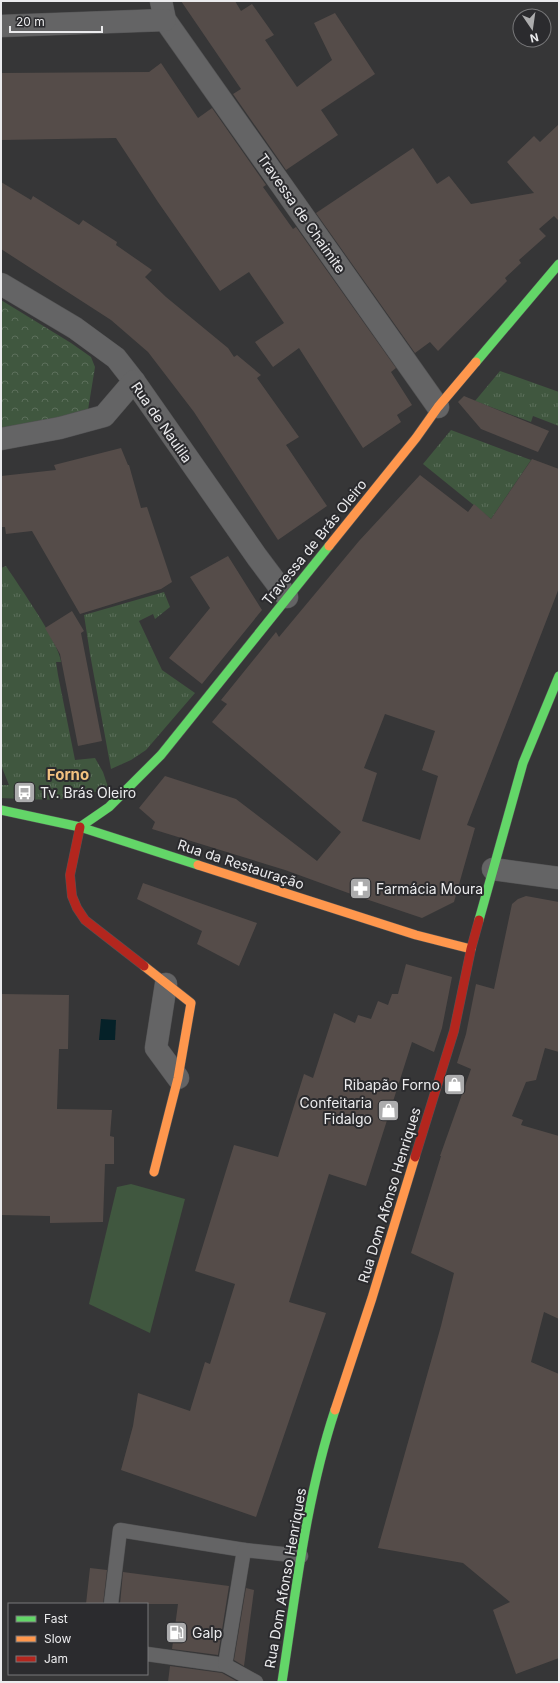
<svg xmlns="http://www.w3.org/2000/svg" width="560" height="1683" font-family="Inter,sans-serif">
<style>
.grass{fill:url(#grass-tufts)}
.park{fill:url(#park-crowns)}
.pitch{fill:#40573f}
.water{fill:#052128}
.building{fill:#554c49;fill-rule:evenodd}
.lines{fill:none;stroke-linecap:round;stroke-linejoin:round}
.lane-casing{stroke:#535354;stroke-width:15}
.street-casing{stroke:#535354;stroke-width:23}
.fast-casing{stroke:#535354;stroke-width:10}
.slow-casing{stroke:#535354;stroke-width:10}
.jam-casing{stroke:#535354;stroke-width:10}
.lane{stroke:#646465;stroke-width:14}
.street{stroke:#646465;stroke-width:22}
.fast{stroke:#63d668;stroke-width:9}
.slow{stroke:#ff974d;stroke-width:9}
.jam{stroke:#b3261e;stroke-width:9}
.labels{text-anchor:middle;dominant-baseline:central;stroke-width:4;stroke-linejoin:round;paint-order:stroke}
.street-label{font-size:14px;fill:#ebebed;stroke:#2b2b2e}
.poi-label{font-size:14px;fill:#ebebed;stroke:#2b2b2e;text-anchor:start}
.neighbourhood-label{font-size:15px;font-weight:bold;fill:#f3c180;stroke:#2b2b2e}
</style>
<defs>
<pattern id="grass-tufts" width="24" height="20" patternUnits="userSpaceOnUse"><rect width="24" height="20" fill="#40573f"/><path d="M3 7l-1-3M5 7V3M7 7l1-3M15 17l-1-3M17 17v-4M19 17l1-3" fill="none" stroke="#5c6f5b"/></pattern>
<pattern id="park-crowns" width="20" height="18" patternUnits="userSpaceOnUse"><rect width="20" height="18" fill="#40573f"/><path d="M2 6a3 3 0 1 1 6 0M12 15a3 3 0 1 1 6 0" fill="none" stroke="#5c6f5b"/></pattern>
</defs>
<rect width="100%" height="100%" fill="#363637"/>
<g class="grass">
<path d="M500,371L559,392V426L533,416L531,422L475,401Z"/>
<path d="M451,430L531,460L491,519L423,464Z"/>
<path d="M6,566C19,586 59,642 61,662H56L58,675L75,760L95,758L103,772L108,787C72,803 39,800 1,798V785H9L1,765V568Z"/>
<path d="M164,592L170,607L155,619L153,614L139,621L162,670L195,693L146,750L131,760L111,769L90,654L84,615Z"/>
</g>
<path class="park" d="M1,300L71,343L91,357L95,367L88,410L1,432Z"/>
<path class="pitch" d="M131,1184L185,1199L150,1333L89,1304L117,1187Z"/>
<path class="water" d="M101,1019L116,1020L115,1040H99Z"/>
<g class="building">
<path d="M181,1H235L241,11L252,4L274,35L265,40L297,87L332,60L314,23L335,13L375,74L321,110L338,135L286,170L233,94L241,89Z"/>
<path d="M161,63L198,118L212,108L266,185L263,187L293,229L296,227L396,368L391,372L412,405L397,415L401,422L363,448L299,348L273,367L255,342L284,323L249,272L220,291L158,202L116,138L1,140V73L149,72Z"/>
<path d="M559,124V221L554,216L539,229L546,236L519,260L521,263L505,278L507,281L438,351L430,342L415,353L316,213L413,148L437,184L449,176L471,204L534,193L507,162L534,136L540,142Z"/>
<path d="M1,182L31,200L33,196L79,225L83,220L117,242L116,245L152,270L145,277L166,297L228,348L234,357L237,355L261,375L257,378L299,437L286,445L327,506L278,540L194,412L148,352L111,320L1,249Z"/>
<path d="M464,396L549,431L538,452L481,429L458,402Z"/>
<path d="M121,448L128,465H129L141,508L147,507L172,582L161,589L80,614L32,531L6,534L5,527H1V476L56,470L54,465Z"/>
<path d="M532,459L559,469V588L467,825L475,828L454,902L422,918L351,894L285,870L152,829L155,822L139,808L165,776L236,799L317,861L341,832L212,722L227,704L221,700L276,632L279,637L359,541L420,475L468,512L474,504L491,519ZM385,714L435,731L422,770L438,776L420,840L362,821L377,773L364,768Z"/>
<path d="M228,556L262,610L202,684L169,658L210,608L190,577Z"/>
<path d="M72,611L84,631L81,633L102,741L78,746L60,654L45,628Z"/>
<path d="M143,883L257,923L239,966L197,944L202,931L137,899Z"/>
<path d="M526,896L559,902V1052L545,1048L536,1080L526,1082L512,1116L523,1120L521,1125L559,1136V1319L544,1312L531,1362L559,1374V1658L516,1674L493,1610L510,1602L463,1563L378,1548L441,1326L454,1273L411,1253L441,1156H440L471,1069L457,1063L466,1034L476,984L494,989L512,904L518,899Z"/>
<path d="M406,964L452,977L442,1028L434,1052L412,1042L366,1186L329,1174L289,1302L326,1313L256,1517L121,1470L133,1426L138,1393L190,1411L205,1362L210,1364L235,1284L195,1271L234,1145L278,1157L304,1074L313,1078L334,1013L355,1023L358,1015L371,1019L378,1001L388,1005L392,994H398Z"/>
<path d="M1,994L69,995L68,1049H59L57,1109L112,1110L110,1136L114,1137V1164H105L103,1222L50,1223V1216L1,1215Z"/>
<path d="M90,1568L107,1570L103,1604H86Z"/>
<path d="M123,1572L229,1586L218,1655L172,1649L178,1604H120Z"/>
<path d="M246,1588L254,1590L244,1666L234,1660Z"/>
<path d="M170,1666L222,1673L238,1682H168Z"/>
</g>
<g class="lines">
<defs>
<g id="lane">
<path d="M111,1604L120,1530L244,1550"/>
<path d="M147,1654L225,1665"/>
<path d="M256,1682L225,1665L244,1550L301,1556"/>
</g>
<g id="street">
<path d="M161,1L165,20L438,407"/>
<path d="M1,26L165,20"/>
<path d="M1,284L75,328L116,358L134,381L257,557L287,597"/>
<path d="M1,439L60,428L104,416L134,381"/>
<path d="M493,869L559,878"/>
<path d="M166,984L156,1048L178,1078"/>
</g>
<g id="fast">
<path d="M476,362L559,264"/>
<path d="M1,810L80,827L198,865"/>
<path d="M80,827L109,807L161,755L329,546"/>
<path d="M479,920L523,763L559,676"/>
<path d="M282,1682C296,1591 306,1498 335,1410"/>
</g>
<g id="slow">
<path d="M329,546L416,438L438,407L476,362"/>
<path d="M198,865L416,935L471,949"/>
<path d="M144,966L191,1003L178,1078L154,1172"/>
<path d="M335,1410L372,1298L415,1157"/>
</g>
<g id="jam">
<path d="M80,827L70,875L72,896L77,908L85,920L144,966"/>
<path d="M415,1157L454,1031L471,949L479,920"/>
</g>
</defs>
<use href="#lane" class="lane-casing"/>
<use href="#street" class="street-casing"/>
<use href="#fast" class="fast-casing"/>
<use href="#slow" class="slow-casing"/>
<use href="#jam" class="jam-casing"/>
<use href="#lane" class="lane"/>
<use href="#street" class="street"/>
<use href="#fast" class="fast"/>
<use href="#slow" class="slow"/>
<use href="#jam" class="jam"/>
</g>
<defs>
<symbol id="bus-square" viewBox="-11 -11 22 22"><rect x="-9" y="-9" width="18" height="18" rx="4" fill="#acacad" stroke="#2b2b2e"/><path d="M-5-6H5V4H4V6H2V4H-2V6H-4V4H-5ZM-3.5-4V0h7V-4ZM-3.5 1.2v1.5H-2V1.2ZM2 1.2v1.5H3.5V1.2Z" fill="#fff"/></symbol>
<symbol id="pharmacy-square" viewBox="-11 -11 22 22"><rect x="-9" y="-9" width="18" height="18" rx="4" fill="#acacad" stroke="#2b2b2e"/><path d="M-2-6h4v4h4v4h-4v4h-4v-4h-4v-4h4Z" fill="#fff"/></symbol>
<symbol id="shop-square" viewBox="-11 -11 22 22"><rect x="-9" y="-9" width="18" height="18" rx="4" fill="#acacad" stroke="#2b2b2e"/><path d="M-5-2.5h2.3a2.7 3.5 0 0 1 5.4 0H5L5.5 6h-11ZM-1.5-2.5h3a1.5 2.3 0 0 0-3 0Z" fill="#fff"/></symbol>
<symbol id="fuel-square" viewBox="-11 -11 22 22"><rect x="-9" y="-9" width="18" height="18" rx="4" fill="#acacad" stroke="#2b2b2e"/><path d="M-5.5-6h7V0h2V4h1.3V-2.5L3-4.5l.8-.8L6-3V5H2.5V1h-1V6h-7ZM-4.2-4.7v3.2H.2V-4.7Z" fill="#fff"/></symbol>
</defs>
<g fill-rule="evenodd">
<use href="#bus-square" x="12" y="780" width="25" height="25"/>
<use href="#pharmacy-square" x="348" y="876" width="25" height="25"/>
<use href="#shop-square" x="442" y="1072" width="25" height="25"/>
<use href="#shop-square" x="376" y="1098" width="25" height="25"/>
<use href="#fuel-square" x="164" y="1620" width="25" height="25"/>
</g>
<g class="labels">
<g class="street-label">
<text transform="translate(302 213) rotate(55)">Travessa de Chaimite</text>
<text transform="translate(162 422) rotate(55)">Rua de Naulila</text>
<text transform="translate(314 542) rotate(-51)">Travessa de Brás Oleiro</text>
<text transform="translate(241 864) rotate(18)">Rua da Restauração</text>
<text transform="translate(389 1195) rotate(-73)">Rua Dom Afonso Henriques</text>
<text transform="translate(285 1578) rotate(-80)">Rua Dom Afonso Henriques</text>
</g>
<g class="poi-label">
<text x="40" y="792">Tv. Brás Oleiro</text>
<text x="376" y="888">Farmácia Moura</text>
<text x="440" y="1084" text-anchor="end">Ribapão Forno</text>
<text x="372" y="1102" text-anchor="end">Confeitaria<tspan x="372" dy="16">Fidalgo</tspan></text>
<text x="192" y="1632">Galp</text>
</g>
<g class="neighbourhood-label">
<text x="68" y="774">Forno</text>
</g>
</g>
<rect width="560" height="1683" fill="none" stroke="#ebebed" stroke-width="4"/>
<rect x="8" y="1603" width="140" height="72" fill="#2b2b2e" stroke="#78787a"/>
<rect x="16" y="1616" width="20" height="6" fill="#63d668" stroke="#78787a"/>
<text x="44" y="1623" font-size="12" fill="#ebebed">Fast</text>
<rect x="16" y="1636" width="20" height="6" fill="#ff974d" stroke="#78787a"/>
<text x="44" y="1643" font-size="12" fill="#ebebed">Slow</text>
<rect x="16" y="1656" width="20" height="6" fill="#b3261e" stroke="#78787a"/>
<text x="44" y="1663" font-size="12" fill="#ebebed">Jam</text>
<g transform="translate(532 28) rotate(167)"><circle r="19" fill="#2b2b2e" stroke="#78787a"/>
<path d="M0-3L7 15L0 10L-7 15Z" fill="#acacad"/>
<text y="-6" font-size="11" font-weight="bold" text-anchor="middle" fill="#ebebed">N</text>
</g>
<path d="M10 26v6h92v-6" fill="none" stroke="#ebebed" stroke-width="2"/>
<text x="16" y="26" font-size="12" fill="#ebebed" stroke="#2b2b2e" stroke-width="3" paint-order="stroke">20 m</text>
</svg>
